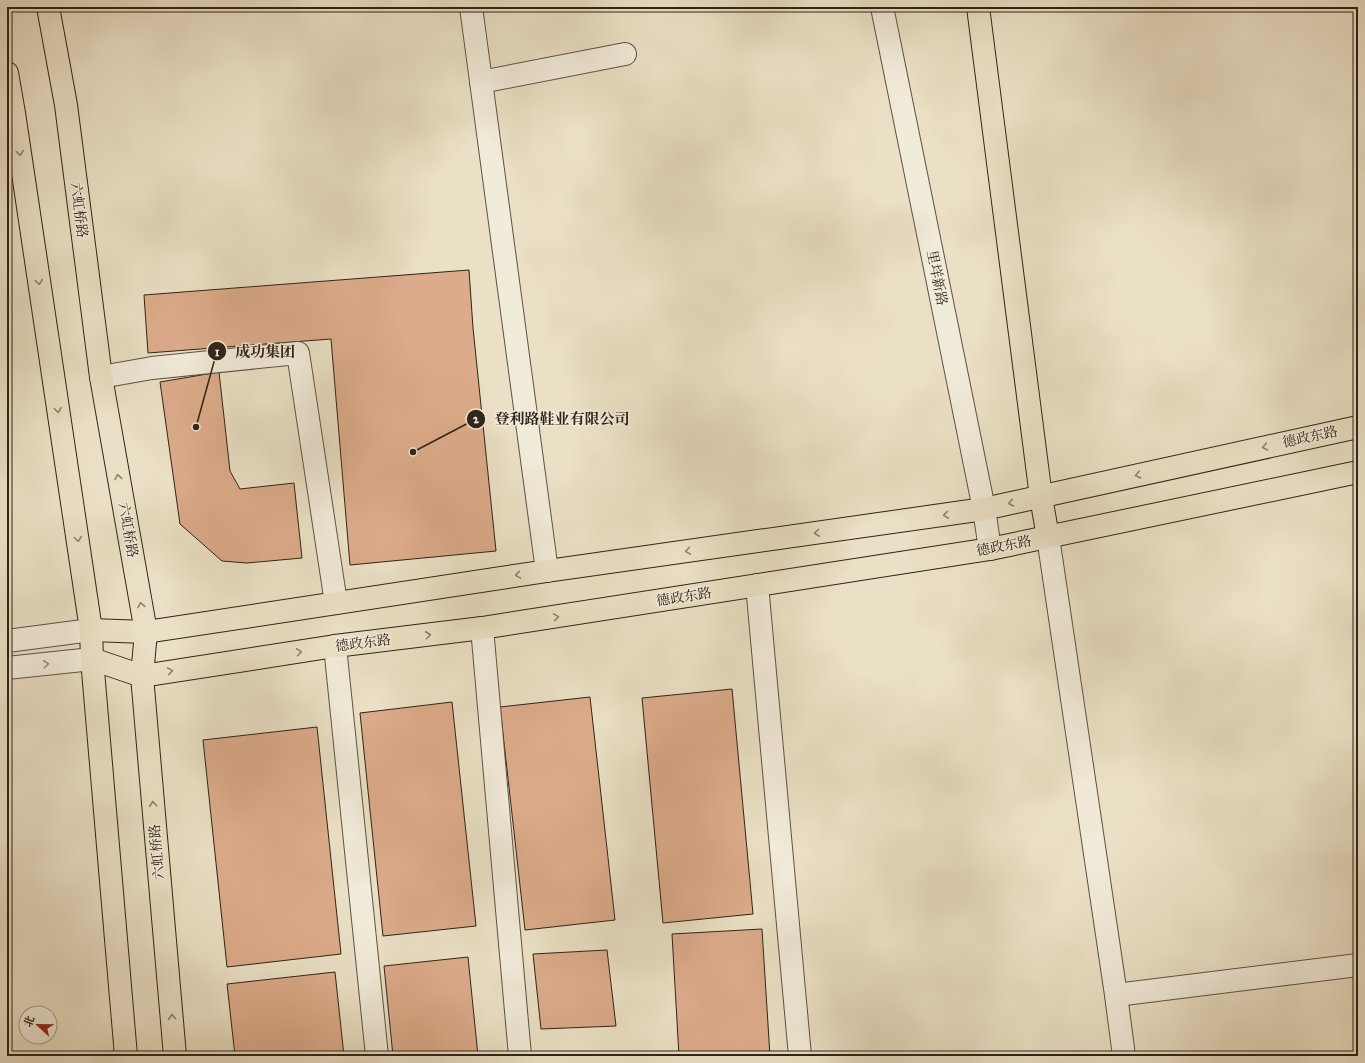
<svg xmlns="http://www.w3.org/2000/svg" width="1365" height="1063" font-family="'IM FELL Great Primer','Noto Serif SC',serif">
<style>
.building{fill:#dcab8b;stroke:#2f2319}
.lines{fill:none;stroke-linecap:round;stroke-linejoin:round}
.minor-casing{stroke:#5e5244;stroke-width:24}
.major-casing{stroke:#2f2319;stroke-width:24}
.minor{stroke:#f1ebd9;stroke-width:22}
.major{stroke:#eae0c5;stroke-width:22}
.oneway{stroke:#8c826f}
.oneway2{stroke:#9a9183}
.labels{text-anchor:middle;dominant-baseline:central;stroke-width:3;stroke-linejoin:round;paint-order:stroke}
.street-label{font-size:14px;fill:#2f2319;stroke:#f1ebd9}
.leader{fill:none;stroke:#2f2319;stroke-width:1.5}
.callout-dot{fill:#2f2319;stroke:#f1ebd9;stroke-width:1.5}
.mark-label{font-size:12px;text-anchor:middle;font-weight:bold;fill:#fff}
.callout-label{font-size:15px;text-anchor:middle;font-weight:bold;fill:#2f2319;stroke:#f1ebd9;stroke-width:3;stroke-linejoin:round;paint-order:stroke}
</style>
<rect width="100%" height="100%" fill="#eae0c5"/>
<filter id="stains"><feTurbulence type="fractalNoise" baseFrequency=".005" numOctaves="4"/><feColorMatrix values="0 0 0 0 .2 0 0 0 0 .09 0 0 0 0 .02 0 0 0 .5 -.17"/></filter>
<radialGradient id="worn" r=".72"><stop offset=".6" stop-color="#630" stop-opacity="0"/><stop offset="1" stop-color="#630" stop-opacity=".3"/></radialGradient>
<g class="building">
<path d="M469,270L473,328L496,551L350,565L331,339L148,353L144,295Z"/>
<path d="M219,372L230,471L240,489L294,483L302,558L247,563L222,561L180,524L160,382Z"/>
<path d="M732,689L753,914L663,923L642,698Z"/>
<path d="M590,697L615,920L525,930L500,707Z"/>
<path d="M452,702L476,926L383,936L360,713Z"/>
<path d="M317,727L341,954L227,967L203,740Z"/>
<path d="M762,929L770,1056H679L672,934Z"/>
<path d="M607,950L616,1026L541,1029L533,954Z"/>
<path d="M468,957L478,1056H393L384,966Z"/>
<path d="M335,972L344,1056H235L227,984Z"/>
</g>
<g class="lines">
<defs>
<g id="minor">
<path d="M471,7L547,571"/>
<path d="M882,7L984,509L990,549"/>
<path d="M481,82L625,54"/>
<path d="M101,377L152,368L298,353L336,603"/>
<path d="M1048,537L1116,995L1124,1056"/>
<path d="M757,585L800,1056"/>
<path d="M482,628L520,1056"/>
<path d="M7,641L91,630"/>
<path d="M335,646L377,1056"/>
<path d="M7,668L92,659"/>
<path d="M1116,995L1358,965"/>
</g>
<g id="major">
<path d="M48,7L66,105L101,377L146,632L142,676L175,1056"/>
<path d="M978,7L1041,497L1048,537"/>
<path d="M7,73L14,113L91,630L92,659L126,1056"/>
<path d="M91,630L146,632L547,571L984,509L1358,427"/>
<path d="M92,659L142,676L335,646L482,628L990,549L1358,472"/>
</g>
</defs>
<use href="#minor" class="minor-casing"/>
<use href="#major" class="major-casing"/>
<use href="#minor" class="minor"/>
<use href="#major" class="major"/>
</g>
<defs><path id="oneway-chevron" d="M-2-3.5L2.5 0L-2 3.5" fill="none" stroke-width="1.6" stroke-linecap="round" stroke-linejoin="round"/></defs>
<g class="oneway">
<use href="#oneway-chevron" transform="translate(20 153) rotate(82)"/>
<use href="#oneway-chevron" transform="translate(39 282) rotate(82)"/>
<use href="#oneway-chevron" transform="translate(58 410) rotate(82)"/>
<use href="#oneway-chevron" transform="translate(1265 447) rotate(168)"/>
<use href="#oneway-chevron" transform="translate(1138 475) rotate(168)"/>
<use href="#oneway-chevron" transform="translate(118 477) rotate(-100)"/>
<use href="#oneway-chevron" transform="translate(1011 503) rotate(168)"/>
<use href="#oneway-chevron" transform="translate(946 515) rotate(172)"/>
<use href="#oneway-chevron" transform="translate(817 533) rotate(172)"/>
<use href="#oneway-chevron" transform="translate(78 539) rotate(82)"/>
<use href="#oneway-chevron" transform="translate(688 551) rotate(172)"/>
<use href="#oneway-chevron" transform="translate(518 575) rotate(171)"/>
<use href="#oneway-chevron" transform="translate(141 605) rotate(-100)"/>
<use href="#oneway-chevron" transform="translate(556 617) rotate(-9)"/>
<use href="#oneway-chevron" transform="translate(428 635) rotate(-7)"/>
<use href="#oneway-chevron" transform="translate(299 652) rotate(-8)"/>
<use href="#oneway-chevron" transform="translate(170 671) rotate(-9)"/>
<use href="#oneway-chevron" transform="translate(153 804) rotate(-95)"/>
<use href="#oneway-chevron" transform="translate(172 1017) rotate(-95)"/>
</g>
<use class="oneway2" href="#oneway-chevron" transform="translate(46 664) rotate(-6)"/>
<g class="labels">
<g class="street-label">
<text transform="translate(79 210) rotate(83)">六虹桥路</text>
<text transform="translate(937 278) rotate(79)">里垟新路</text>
<text transform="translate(1310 437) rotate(-12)">德政东路</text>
<text transform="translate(128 530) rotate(80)">六虹桥路</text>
<text transform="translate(1004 546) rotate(-11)">德政东路</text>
<text transform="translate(684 597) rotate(-9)">德政东路</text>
<text transform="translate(363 643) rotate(-7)">德政东路</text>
<text transform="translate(157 852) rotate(-95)">六虹桥路</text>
</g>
</g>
<path class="leader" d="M196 427L217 351M413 452L476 419"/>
<g class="callout-dot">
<circle cx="196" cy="427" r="4"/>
<circle cx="413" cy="452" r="4"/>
<circle cx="217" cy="351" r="10"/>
<circle cx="476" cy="419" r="10"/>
</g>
<g class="mark-label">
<text x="217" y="356">1</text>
<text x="476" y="423">2</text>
</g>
<g class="callout-label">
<text x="265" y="357">成功集团</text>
<text x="562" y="424">登利路鞋业有限公司</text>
</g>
<rect width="1365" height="1063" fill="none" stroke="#eae0c5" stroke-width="24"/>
<rect x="8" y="8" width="1349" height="1047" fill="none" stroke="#2f2319" stroke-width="2"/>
<rect x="12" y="12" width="1341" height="1039" fill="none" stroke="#2f2319"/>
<g transform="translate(38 1025) rotate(292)"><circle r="19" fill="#f1ebd9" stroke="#a39b8c"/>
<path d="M0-3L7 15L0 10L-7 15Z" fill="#8f2418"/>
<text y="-6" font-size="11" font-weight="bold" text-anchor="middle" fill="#2f2319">北</text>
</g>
<rect width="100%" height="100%" filter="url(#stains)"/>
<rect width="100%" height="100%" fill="url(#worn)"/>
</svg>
